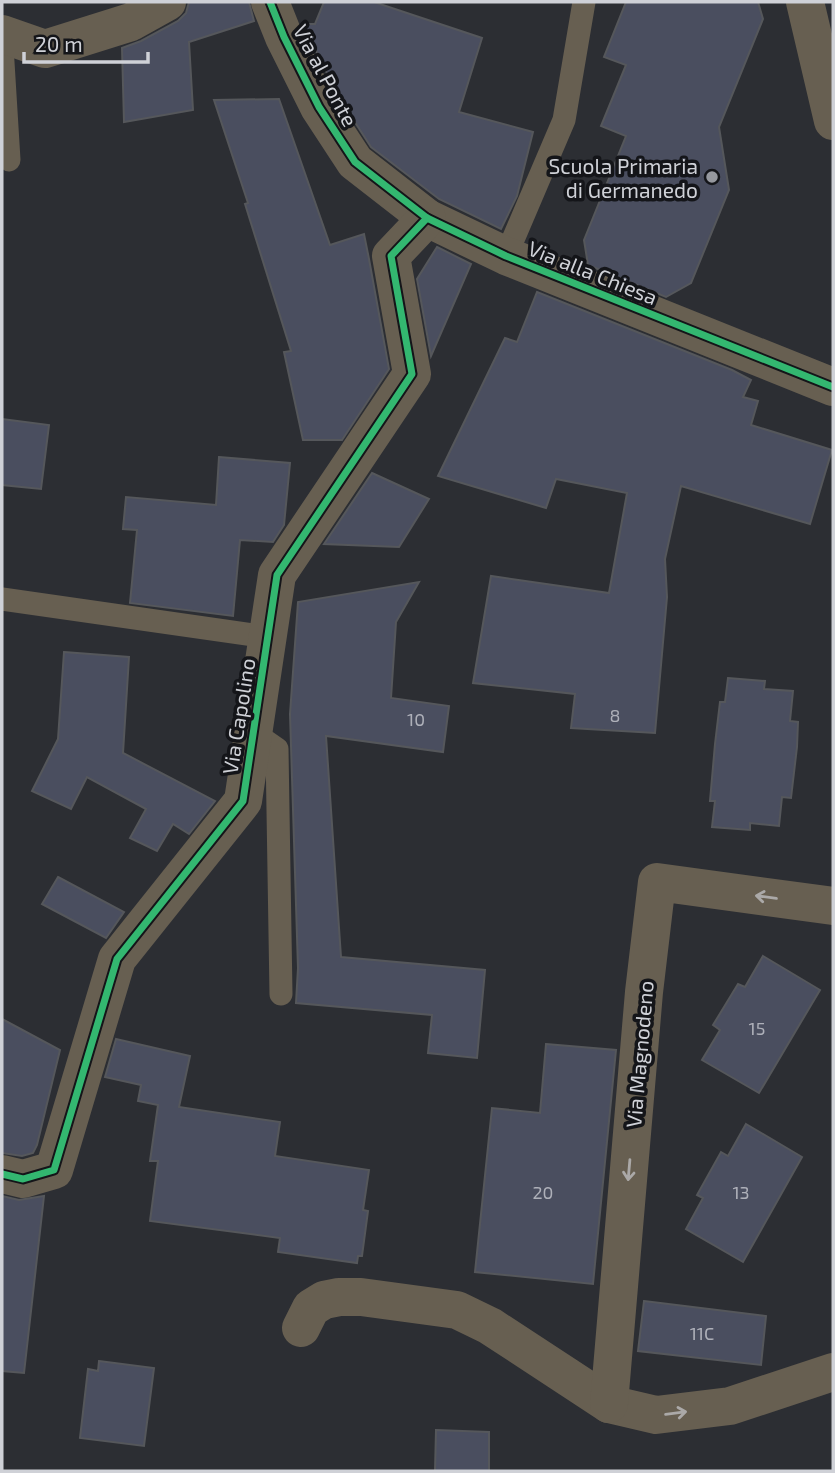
<svg xmlns="http://www.w3.org/2000/svg" width="835" height="1473" font-family="'Exo 2',sans-serif">
<style>
.building{fill:#4a4e5f;stroke:#55575b;stroke-width:2}
.lines{fill:none;stroke-linecap:round;stroke-linejoin:round}
.lane{stroke:#675f51;stroke-width:23}
.street{stroke:#675f51;stroke-width:38}
.cycleway-casing{stroke:#141519;stroke-width:11}
.cycleway{stroke:#33b770;stroke-width:7}
.oneway{stroke:#aba9a8}
.poi-dot{fill:#96989e;stroke:#141519;stroke-width:2.5}
.labels{text-anchor:middle;dominant-baseline:central;stroke-width:7;stroke-linejoin:round;paint-order:stroke}
.number-label{font-size:18px;fill:#aeb0b9}
.street-label{font-size:21px;fill:#cfd1d7;stroke:#141519}
.poi-label{font-size:21px;fill:#cfd1d7;stroke:#141519;text-anchor:end}
</style>
<rect width="100%" height="100%" fill="#2c2e33"/>
<g class="building">
<path d="M189,2H249L254,21L189,42L193,110L124,122L122,48L141,41L178,21L186,13Z"/>
<path d="M324,2H374L482,38L459,112L533,132L517,196L501,229L439,199L371,147L338,96L303,24H315Z"/>
<path d="M626,2H758L763,19L719,127L729,190L691,283L666,297L588,265L584,240L626,136L601,126L626,65L604,57Z"/>
<path d="M279,99L330,245L364,234L369,259L389,369L342,440H303L284,352L291,351L245,204L248,203L214,100Z"/>
<path d="M437,247L471,264L431,356L417,279Z"/>
<path d="M537,292L732,370L751,380L743,397L758,401L751,425L832,450L810,524L681,486L665,559L667,597L655,733L571,728L575,694L473,683L491,576L609,593L627,493L556,479L546,508L438,476L505,338L517,342Z"/>
<path d="M2,419L49,425L41,489L2,485Z"/>
<path d="M219,457L290,463L284,525L273,542L240,540L233,616L130,603L137,530L123,529L126,497L216,505Z"/>
<path d="M372,473L429,499L399,547L324,544Z"/>
<path d="M419,582L396,622L391,698L449,706L443,752L326,736L341,957L485,970L477,1058L428,1053L432,1015L296,1003L298,968L290,714L298,602Z"/>
<path d="M64,652L129,657L123,753L215,801L189,834L173,824L157,851L130,838L146,809L87,777L71,809L32,791L58,739Z"/>
<path d="M728,678L765,681L764,689L793,691L790,721L798,722L797,747L791,798L782,797L779,826L750,823V830L712,827L715,801H710L715,744L720,702H725Z"/>
<path d="M58,877L124,912L106,938L42,904Z"/>
<path d="M763,956L820,990L759,1093L702,1060L720,1030L713,1025L738,984L745,987Z"/>
<path d="M2,1019L60,1050L37,1145L33,1153L22,1156L2,1153Z"/>
<path d="M116,1039L190,1056L179,1107L280,1122L275,1156L369,1170L363,1210L368,1211L362,1256H358L357,1263L278,1252L280,1238L150,1221L158,1161H150L158,1105L138,1101L141,1085L105,1077Z"/>
<path d="M546,1044L616,1050L593,1284L475,1272L492,1108L540,1113Z"/>
<path d="M746,1124L802,1157L743,1262L686,1229L703,1198L697,1195L721,1152L728,1156Z"/>
<path d="M2,1196L19,1200L44,1196L24,1373L2,1371Z"/>
<path d="M644,1301L766,1316L761,1365L638,1351Z"/>
<path d="M99,1361L154,1368L144,1446L80,1438L88,1369L98,1371Z"/>
<path d="M436,1430L489,1432V1471H435Z"/>
</g>
<g class="lines">
<g class="lane">
<path d="M2,46L9,160"/>
<path d="M506,256L564,120L584,2"/>
<path d="M2,599L268,637"/>
<path d="M254,733L277,749L281,994"/>
</g>
<g class="street">
<path d="M270,2L284,37L319,107L355,162L427,218L506,256L833,387"/>
<path d="M805,2L833,121"/>
<path d="M2,34L45,49L131,22L167,2"/>
<path d="M2,1174L23,1179L54,1170L117,959L243,801L277,575L412,374L391,256L427,218"/>
<path d="M301,1328L311,1308L324,1300L339,1297H361L457,1310L490,1326L609,1404L656,1415L730,1406L833,1372"/>
<path d="M609,1404L644,992L657,882L833,906"/>
</g>
<defs>
<g id="cycleway">
<path d="M270,2L284,37L319,107L355,162L427,218L506,256L833,387"/>
<path d="M2,1174L23,1179L54,1170L117,959L243,801L277,575L412,374L391,256L427,218"/>
</g>
</defs>
<use href="#cycleway" class="cycleway-casing"/>
<use href="#cycleway" class="cycleway"/>
</g>
<defs><path id="oneway-shaft" d="M-6 0H5M1.5-3L5.5 0L1.5 3" fill="none" stroke-width="1.6" stroke-linecap="round" stroke-linejoin="round" transform="scale(1.75)"/></defs>
<g class="oneway">
<use href="#oneway-shaft" transform="translate(766 897) rotate(-172)"/>
<use href="#oneway-shaft" transform="translate(629 1170) rotate(95)"/>
<use href="#oneway-shaft" transform="translate(676 1413) rotate(-7)"/>
</g>
<circle class="poi-dot" cx="712" cy="177" r="7"/>
<g class="labels">
<g class="number-label">
<text x="615" y="715">8</text>
<text x="416" y="719">10</text>
<text x="757" y="1028">15</text>
<text x="543" y="1192">20</text>
<text x="741" y="1192">13</text>
<text x="702" y="1333">11C</text>
</g>
<g class="street-label">
<text transform="translate(326 75) rotate(62)">Via al Ponte</text>
<text transform="translate(593 272) rotate(22)">Via alla Chiesa</text>
<text transform="translate(238 716) rotate(-81)">Via Capolino</text>
<text transform="translate(639 1054) rotate(-85)">Via Magnodeno</text>
</g>
<g class="poi-label">
<text x="698" y="165">Scuola Primaria<tspan x="698" dy="24">di Germanedo</tspan></text>
</g>
</g>
<rect width="835" height="1473" fill="none" stroke="#cfd1d7" stroke-width="7"/>
<path d="M24 52v10h124v-10" fill="none" stroke="#cfd1d7" stroke-width="3.5"/>
<text x="35" y="52" font-size="21" fill="#cfd1d7" stroke="#141519" stroke-width="5" paint-order="stroke">20 m</text>
</svg>
